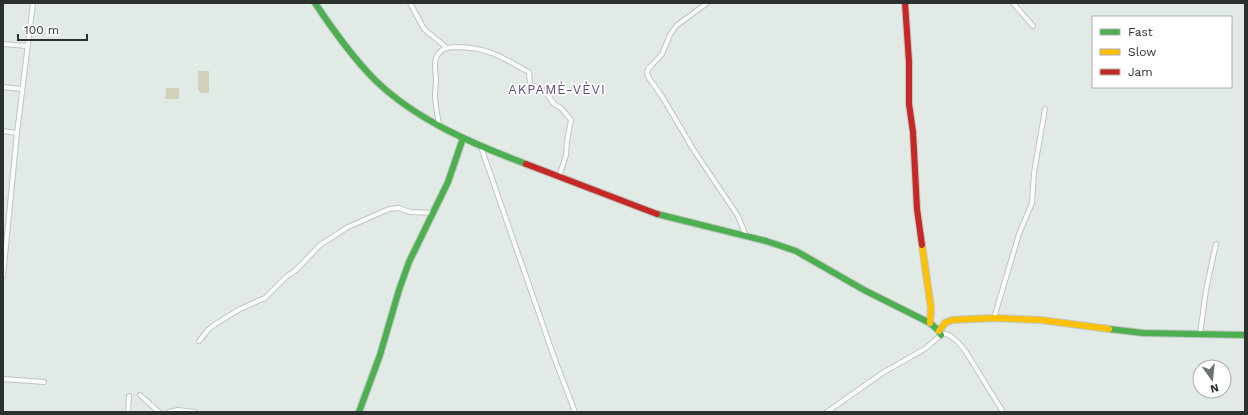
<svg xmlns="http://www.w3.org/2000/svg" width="1248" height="415" font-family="'Work Sans',sans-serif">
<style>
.forest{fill:#d1d1bb}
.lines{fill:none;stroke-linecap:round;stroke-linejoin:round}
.street-casing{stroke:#bfc6c2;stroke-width:6}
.fast-casing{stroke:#bfc6c2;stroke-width:8}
.slow-casing{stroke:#bfc6c2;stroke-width:8}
.jam-casing{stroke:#bfc6c2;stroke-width:8}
.street{stroke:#fbfcfb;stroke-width:4}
.fast{stroke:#4caf50;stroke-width:6}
.slow{stroke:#ffc107;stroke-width:6}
.jam{stroke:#c62828;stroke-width:6}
.labels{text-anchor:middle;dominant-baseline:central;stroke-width:3.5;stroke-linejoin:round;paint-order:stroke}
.quarter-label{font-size:13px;letter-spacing:1px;fill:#634885;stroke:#fff}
</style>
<rect width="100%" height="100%" fill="#e2eae5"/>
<g class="forest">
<path d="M198,71H209V93H201L198,90Z"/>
<path d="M166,88H179V99H165Z"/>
</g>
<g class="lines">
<defs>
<g id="street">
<path d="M410,3L424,29L447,48"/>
<path d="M707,3L676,26L670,35L662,54L652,65L648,69L647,73L649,78L663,98L693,149L738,216L746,236"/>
<path d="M1013,3L1033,26"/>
<path d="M3,44L27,46"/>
<path d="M3,87L22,89"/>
<path d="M439,125C438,116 435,105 435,95C435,90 436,85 436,80C436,72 433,63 437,56C442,47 450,47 458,47C491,48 502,58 529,72L530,85L537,87L547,94L554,104L561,108L571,120L567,141L566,155L559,177"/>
<path d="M3,131L17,133"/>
<path d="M481,147L554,357L575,412"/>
<path d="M3,276L17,133L33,3"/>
<path d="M994,318L1019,234L1032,203L1034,173L1045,109"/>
<path d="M1200,334L1206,290L1216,244"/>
<path d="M199,341L208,330L214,325L240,309L265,298L286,277L296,270L320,245L348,227L389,209L399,208L410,212L433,213"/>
<path d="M3,379L44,382"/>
<path d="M140,395L159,412"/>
<path d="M128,412L129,396"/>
<path d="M169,412L178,410L195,412"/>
<path d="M827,412L881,374L926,348L941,335L945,334L949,335L958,342L966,352L1003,412"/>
</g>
<g id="fast">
<path d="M315,3C333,30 352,57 375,80C416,120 473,144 526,164"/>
<path d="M657,214L766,241L796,251L864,290L930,323L939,331L941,335"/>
<path d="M1109,329L1143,333L1245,335"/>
<path d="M359,412L380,355L399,290L409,262L448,182L463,138"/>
</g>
<g id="slow">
<path d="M922,245L931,308L930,323"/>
<path d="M939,331L945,323L952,320L994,318L1041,320L1109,329"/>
</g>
<g id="jam">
<path d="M905,3L909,62V104L913,132L917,209L922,245"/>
<path d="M526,164L657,214"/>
</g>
</defs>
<use href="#street" class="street-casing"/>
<use href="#fast" class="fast-casing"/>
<use href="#slow" class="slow-casing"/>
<use href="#jam" class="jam-casing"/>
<use href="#street" class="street"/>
<use href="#fast" class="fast"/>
<use href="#slow" class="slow"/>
<use href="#jam" class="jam"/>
</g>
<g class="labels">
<g class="quarter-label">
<text x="557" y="89">AKPAMÈ-VÈVI</text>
</g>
</g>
<rect width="1248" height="415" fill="none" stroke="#2c312d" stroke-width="8"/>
<rect x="1092" y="16" width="140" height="72" fill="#ffffff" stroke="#abadab"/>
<rect x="1100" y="29" width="20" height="6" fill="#4caf50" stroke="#abadab"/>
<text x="1128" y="36" font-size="12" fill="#2c312d">Fast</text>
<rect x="1100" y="49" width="20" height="6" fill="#ffc107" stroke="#abadab"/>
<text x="1128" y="56" font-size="12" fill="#2c312d">Slow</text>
<rect x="1100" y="69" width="20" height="6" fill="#c62828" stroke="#abadab"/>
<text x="1128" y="76" font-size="12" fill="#2c312d">Jam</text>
<g transform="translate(1212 379) rotate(165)"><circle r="19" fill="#ffffff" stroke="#abadab"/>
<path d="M0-3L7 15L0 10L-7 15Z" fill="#6c726d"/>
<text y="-6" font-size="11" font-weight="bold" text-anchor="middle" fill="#2c312d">N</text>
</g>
<path d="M18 34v6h69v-6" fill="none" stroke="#2c312d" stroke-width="2"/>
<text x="24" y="34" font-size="12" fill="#2c312d" stroke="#ffffff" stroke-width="3" paint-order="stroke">100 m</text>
</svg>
